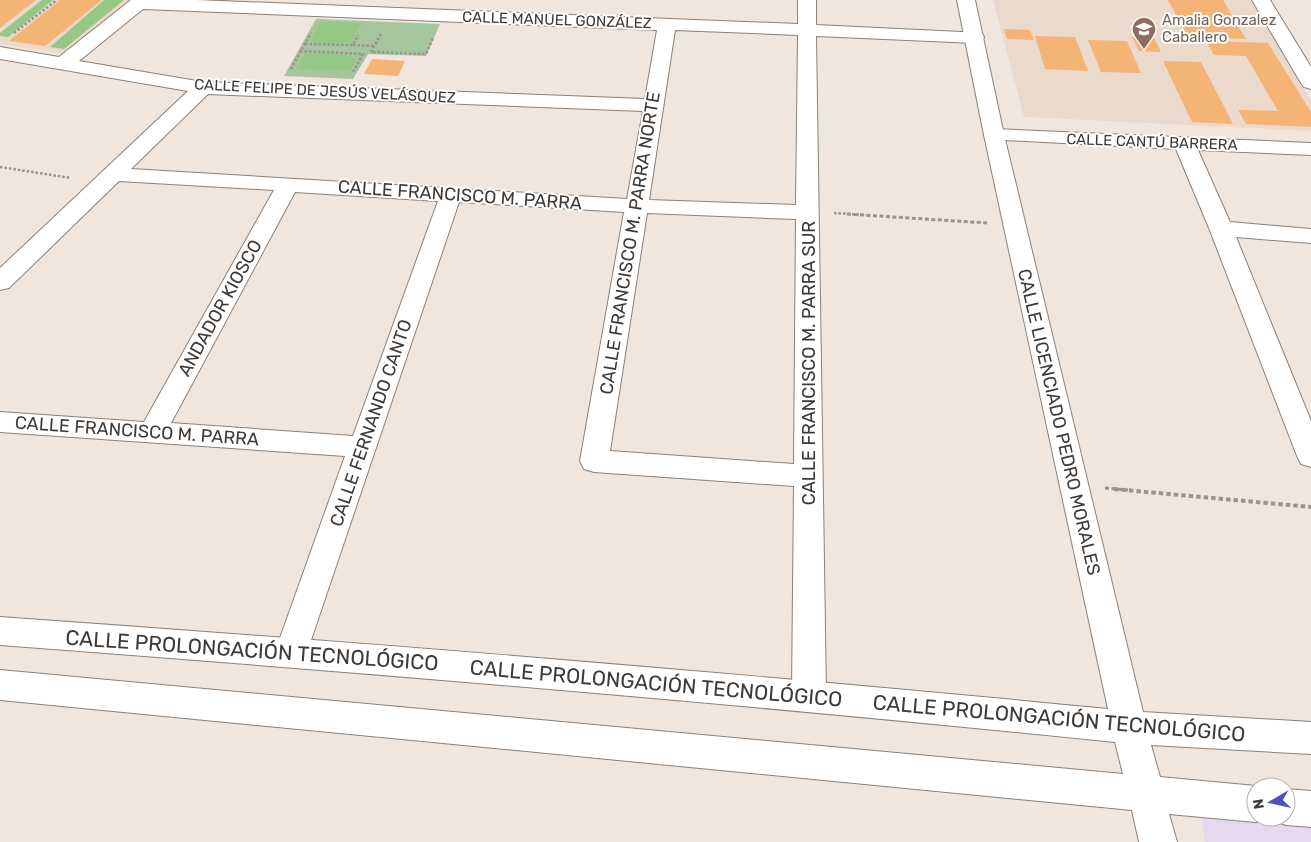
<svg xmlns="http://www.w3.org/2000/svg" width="1311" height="842" font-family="Rubik,sans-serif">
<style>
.commercial{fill:#e5d9ee}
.built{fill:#ebdacc}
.green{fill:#a5c59d}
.forest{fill:#94c884}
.building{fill:#f3b475}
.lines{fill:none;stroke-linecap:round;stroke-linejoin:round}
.minor-casing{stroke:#8a8179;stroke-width:2}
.tertiary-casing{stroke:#8a8179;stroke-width:2}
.path-far2{stroke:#9b938d;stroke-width:2.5;stroke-dasharray:2.5 2;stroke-linecap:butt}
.path-far1{stroke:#9b938d;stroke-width:3;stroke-dasharray:4 2.5;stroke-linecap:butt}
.path{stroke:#9b938d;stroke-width:4;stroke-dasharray:4.5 3;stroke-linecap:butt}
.minor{fill:#fff;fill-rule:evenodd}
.tertiary{fill:#fff;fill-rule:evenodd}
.labels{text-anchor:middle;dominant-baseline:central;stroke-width:4;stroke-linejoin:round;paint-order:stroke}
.far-street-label{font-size:15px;fill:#3e3a37;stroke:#fff}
.far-education-label{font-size:15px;fill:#785e54;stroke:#fff;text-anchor:start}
.street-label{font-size:18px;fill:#3e3a37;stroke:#fff}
.near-street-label{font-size:21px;fill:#3e3a37;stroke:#fff}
</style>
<rect width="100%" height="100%" fill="#f1e6de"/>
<path class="commercial" d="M1201,814L1311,823V842H1205Z"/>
<g class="built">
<path d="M0,0H130L64,54L0,44Z"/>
<path d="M993,0H1251L1311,100V131L1024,117Z"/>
</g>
<path class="green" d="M316,19L440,24L426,56L368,54L353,79L284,76Z"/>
<g class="forest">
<path d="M42,0H53L8,37L0,36V33Z"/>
<path d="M104,0H124L64,49L50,47Z"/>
<path d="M320,22L361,23L352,40L341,43L310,42Z"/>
<path d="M305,53L344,55L356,59L350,70L296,69Z"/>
</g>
<g class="building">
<path d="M0,0H36L0,28Z"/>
<path d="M60,0H102L45,46L9,41Z"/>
<path d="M1168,0H1223L1246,39L1188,37Z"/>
<path d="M1004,29L1030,30L1034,40L1007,39Z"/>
<path d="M1035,36L1075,37L1088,71L1045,69Z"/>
<path d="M1132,37L1154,38L1161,52L1139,51Z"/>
<path d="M1088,40L1127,41L1141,73L1101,72Z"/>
<path d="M1206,41L1268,43L1311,112V127L1246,124L1238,110L1278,111L1246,56L1214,55Z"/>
<path d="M372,59L405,61L398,76L364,74Z"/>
<path d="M1163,61L1201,62L1233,124L1192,122Z"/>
</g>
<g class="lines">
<defs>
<g id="minor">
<path d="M131,0H196L798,24V0H816V25L982,33L984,37L982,41L975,43L816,36L826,695L821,706L809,711L797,706L792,695L794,486L594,472L584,469L580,461L624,212L459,202L307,652L303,662L291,667L279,662L275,652L345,456L0,432V412L144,422L274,190L119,181L9,288L0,290V268L188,91L0,59V47L59,57ZM143,9L657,30L645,99L203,82L79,61ZM675,30L798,35L796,205L649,200ZM208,94L643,111L627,199L131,169ZM295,192L438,201L353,436L171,423ZM647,213L796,219L794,464L610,451Z"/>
<path d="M1252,0H1270L1311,67V89L1304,87L1301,83Z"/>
<path d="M994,129L1311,143V155L1198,150L1230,222L1311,229V243L1236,237L1311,421V467L1301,464L1297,456L1209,228L1176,149L987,139L984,135L987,131Z"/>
</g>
<g id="tertiary">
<path d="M957,0H975L1004,135L1143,712L1311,722V754L1151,745L1160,777L1256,786L1258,787H1256V817H1268L1256,822L1169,814L1177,842H1139L1132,810L0,700V670L1123,774L1115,742C744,704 372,673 0,645V617C370,643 739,673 1108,709L984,135Z"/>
<path d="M1286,789L1311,791V827L1286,825L1273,820L1272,817H1286Z"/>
</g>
</defs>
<use href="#minor" class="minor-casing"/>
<use href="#tertiary" class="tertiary-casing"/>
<g class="path-far2">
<path d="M14,33L57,0"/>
<path d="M381,34L371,52L426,54L433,38"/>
<path d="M305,44L353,45L358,35"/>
<path d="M353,45L374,46"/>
<path d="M300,51L363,54L353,72"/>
<path d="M291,69L311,33"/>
<path d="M0,167L71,178"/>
<path d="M834,213L866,215"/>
</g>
<g class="path-far1">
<path d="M847,214L987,223"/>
<path d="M1105,488L1128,490"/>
</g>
<path class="path" d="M1114,489L1311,507"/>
<use href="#minor" class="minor"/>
<use href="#tertiary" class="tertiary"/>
</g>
<defs>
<symbol id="school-pin" viewBox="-11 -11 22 30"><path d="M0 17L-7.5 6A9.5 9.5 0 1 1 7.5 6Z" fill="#8d6e63" stroke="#fff"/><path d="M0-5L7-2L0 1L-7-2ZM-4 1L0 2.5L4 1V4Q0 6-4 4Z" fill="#fff"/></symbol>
</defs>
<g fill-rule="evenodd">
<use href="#school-pin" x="1130" y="15" width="28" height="38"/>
</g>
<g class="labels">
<g class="far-street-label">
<text transform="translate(557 20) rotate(2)">CALLE MANUEL GONZÁLEZ</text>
<text transform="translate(325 91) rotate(3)">CALLE FELIPE DE JESÚS VELÁSQUEZ</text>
<text transform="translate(1152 142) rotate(2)">CALLE CANTÚ BARRERA</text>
</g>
<g class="far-education-label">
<text x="1162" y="20">Amalia Gonzalez<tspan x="1162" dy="17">Caballero</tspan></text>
</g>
<g class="street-label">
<text transform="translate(460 195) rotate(4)">CALLE FRANCISCO M. PARRA</text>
<text transform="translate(630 243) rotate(-81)">CALLE FRANCISCO M. PARRA NORTE</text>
<text transform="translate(220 308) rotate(-61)">ANDADOR KIOSCO</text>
<text transform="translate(809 363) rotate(-90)">CALLE FRANCISCO M. PARRA SUR</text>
<text transform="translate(1059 422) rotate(77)">CALLE LICENCIADO PEDRO MORALES</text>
<text transform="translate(371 423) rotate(-71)">CALLE FERNANDO CANTO</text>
<text transform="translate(137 431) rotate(4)">CALLE FRANCISCO M. PARRA</text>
</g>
<g class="near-street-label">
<text transform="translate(252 650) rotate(4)">CALLE PROLONGACIÓN TECNOLÓGICO</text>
<text transform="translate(656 683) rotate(5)">CALLE PROLONGACIÓN TECNOLÓGICO</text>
<text transform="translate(1059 718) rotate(5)">CALLE PROLONGACIÓN TECNOLÓGICO</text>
</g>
</g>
<g transform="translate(1271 802) rotate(261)"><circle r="24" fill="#ffffff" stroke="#b2b0af"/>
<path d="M0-4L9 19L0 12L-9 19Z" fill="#514ec5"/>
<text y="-8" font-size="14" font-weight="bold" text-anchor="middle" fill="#3e3a37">N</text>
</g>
</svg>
